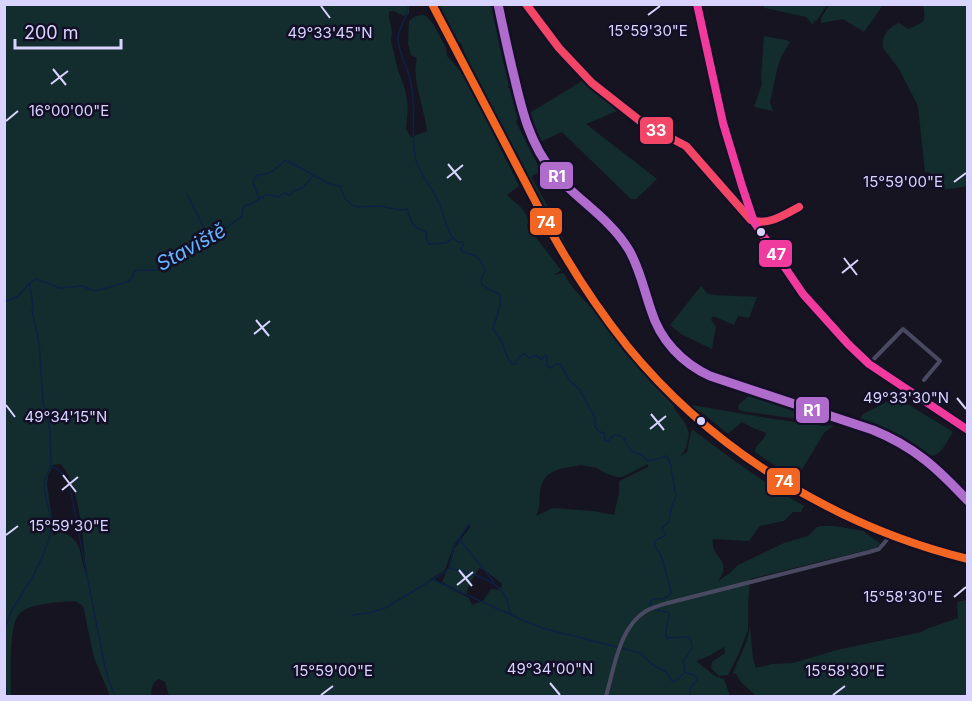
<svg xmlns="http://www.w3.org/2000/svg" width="972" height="701" font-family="Inter,sans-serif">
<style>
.green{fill:#132c2d;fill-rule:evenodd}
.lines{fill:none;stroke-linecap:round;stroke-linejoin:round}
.stream{stroke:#0d2144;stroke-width:1.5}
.minor{stroke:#4a4962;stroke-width:4}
.major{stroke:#5e5373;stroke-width:4.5}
.bus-1-casing{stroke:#130f26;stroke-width:12}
.bus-2-casing{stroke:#130f26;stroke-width:12}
.bus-3-casing{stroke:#130f26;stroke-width:12}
.bus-1{stroke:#f26522;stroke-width:8}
.bus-2{stroke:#f34667;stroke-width:8}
.bus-3{stroke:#f13a9d;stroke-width:8}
.rail-1-casing{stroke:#130f26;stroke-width:14}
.rail-1{stroke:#b06ccc;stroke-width:9}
.ticks{fill:none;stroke:#d9d4ff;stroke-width:2}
.bus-dot{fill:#d9d4ff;stroke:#130f26;stroke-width:2}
.labels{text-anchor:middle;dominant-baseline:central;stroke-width:5;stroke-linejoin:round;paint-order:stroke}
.water-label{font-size:20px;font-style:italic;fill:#62b6ff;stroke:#130f26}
.ticks-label{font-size:15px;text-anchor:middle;fill:#d9d4ff;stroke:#130f26;stroke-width:5;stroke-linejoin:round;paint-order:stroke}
.line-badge{stroke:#130f26;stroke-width:2}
.badge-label{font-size:16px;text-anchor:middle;font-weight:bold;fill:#fff}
</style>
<rect width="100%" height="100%" fill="#161421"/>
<g class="green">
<path d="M4,5H409V14L404,16L394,11H389V18L392,31L391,41L398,70L405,89L408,107L406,129L411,137L427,131C425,110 411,79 417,58L411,55L408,44L409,21L416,16L422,15L426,16L434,25L446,48L447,56L465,76L519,186L507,195C515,203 532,213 527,226L561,270L554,275L562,273L564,274L573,288L596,313L643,372L673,403L675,410L685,423L689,433L686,448L680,457L687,452L691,431L693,430L736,462L778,491L804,506L801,512H793L784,521L760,526L749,541L713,539C710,555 727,558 723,572C722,575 720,578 718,581L730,573L738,565L784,543L808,536L817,527L821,526H835L863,531L881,544L875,548L750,579L748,606V630L740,651L728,675L719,676L711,668L712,662L725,653L724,647L709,656L696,661C704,667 712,675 722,679H724L730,696H169L165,682L159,679C151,683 152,688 151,696H110L94,658L83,606L75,601C61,602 31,603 20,613C8,623 11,680 11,696H5ZM60,464C80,480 84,549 86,574C78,552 85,543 61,531L53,536V526L47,484L48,476L53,465ZM581,465L597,468L605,473L616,477H622L648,464V467L619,481V493L614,515L593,511L553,508L536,516C537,513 539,510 539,507C540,502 539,497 540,492C543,468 562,469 581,465ZM469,525L470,527L454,549L451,562L442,582L466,595L469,585L479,568L486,571L502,584V586L498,590L491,589L483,601L472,605L469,598L434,580H429L445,570L454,544Z"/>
<path d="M436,5H495L494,10L497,15L512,84L507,87C517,91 517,106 520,117L516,121L517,124L541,171L539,173L533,175L532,178L552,214L567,248L565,249L487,101L488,99L466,58L461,43L456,42Z"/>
<path d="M762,5V4L827,5L817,20L814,21L813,25L806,17L765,8Z"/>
<path d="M829,5V4L883,5L864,32L843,19L821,23V18Z"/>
<path d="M923,5H967V186C956,188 944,192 933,186L929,172H925L918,106L899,69L883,48C881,37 889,26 899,23L908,29C926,21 926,23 923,5Z"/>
<path d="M764,36L786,40L790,42L781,57L777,70L770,102L773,111L754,107L762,84L761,78Z"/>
<path d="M584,80L617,111L586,124L657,179L636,199H631L562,132L538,143L526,115Z"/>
<path d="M701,286L707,293L714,295L757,297L749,318L738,316L734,325L713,316L711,320L716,326L712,349L681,334L670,325Z"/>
<path d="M749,396L758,397L841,422L835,424L741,411L738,409L739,404Z"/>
<path d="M896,397L953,432C947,441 942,454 932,456L896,434L861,421V417L863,414Z"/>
<path d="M691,405L774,419L824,426L834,425L824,433L801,471L798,481L755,452C755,444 765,441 766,433L751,427L742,422L729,433H727L705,415L693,408Z"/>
<path d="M967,600L968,695L966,696H756L741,682L736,674L733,673C739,658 748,642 750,626L753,659L756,668L772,664L793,663L837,650L921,632L929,628L958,618L957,602Z"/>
</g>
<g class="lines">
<g class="stream">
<path d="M408,4C409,17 398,26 398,39C398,52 409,70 411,83C416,107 411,132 415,156C417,171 434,190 440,205C445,218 445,227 453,238"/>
<path d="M187,194L209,238"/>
<path d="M259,199L253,182L257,175C271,175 276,169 285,160L314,175"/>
<path d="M4,302L17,297L30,283L36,279L60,288L82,286L95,291L127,282L132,278L134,272L136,270H155L160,268L172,253L188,252L195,245L222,231L242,216L243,208L245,206L251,204L266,195H270L278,197L284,193L290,195L294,190C304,190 308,181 314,175L329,184L340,186L345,199L352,205L358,207L380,206L401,210L407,209C409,212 409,215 410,217C412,225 419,230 426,232L427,234L426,239L429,244L446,243L453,238L458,242H463L464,243L461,249L463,252C477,256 480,256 485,271L481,279L482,285L500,295C502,306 496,318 493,328C495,333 499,336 501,341C505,349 506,357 512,364H515L519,357L524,354L530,358L536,355L541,360L545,355H546L547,357V366L551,368L556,364H560L570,381L580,390L595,418V427L600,432L604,433L605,441H608L614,435C628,435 623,443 631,450C632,452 638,453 640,454C641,454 646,460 647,460C652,462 661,458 666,456L670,462L676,496L671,508L669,522L662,528L666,535L656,540L654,544L662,558L671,592C667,600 661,599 652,599L650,604C653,613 662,610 669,613C670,622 663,628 667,638L689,637C696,648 689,652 683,661L685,667L684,672L694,675L697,678V680C691,686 689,689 690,696"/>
<path d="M51,466C62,470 65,478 70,488L104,663L109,681L115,696"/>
<path d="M459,539L494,582"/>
<path d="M449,568L454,546L469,524"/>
<path d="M434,580L509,614"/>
<path d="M352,615L370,613L387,607L445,572L449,568C467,573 495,577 505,596C508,601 509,609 511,615L542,628L617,647"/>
<path d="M4,630L11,612L34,574L42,557L49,540L52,523L45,494L44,481L51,466L50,430L43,402L39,343L32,311L33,307L30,284"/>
<path d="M622,648L640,653L653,665L665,671L673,682L677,680L683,674"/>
<path d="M4,677L7,696"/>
</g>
<g class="minor">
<path d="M526,4L559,48L592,83L644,124L686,146L751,220C768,226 784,215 799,207"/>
<path d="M697,4L723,123L742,186L754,222L803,294L848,344L869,364L968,430"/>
<path d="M869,364L903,329L940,361L924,380"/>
<path d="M606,696C614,669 619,627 646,611C653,607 661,605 668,603L869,552L879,549L891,535"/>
</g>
<path class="major" d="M432,4L554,237C576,276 600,312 628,347C713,451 837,527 968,559"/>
<defs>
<path id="bus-1" d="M432,4L554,237C576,276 600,312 628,347C713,451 837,527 968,559"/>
<path id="bus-2" d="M526,4L559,48L592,83L644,124L686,146L751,220C768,226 784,215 799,207"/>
<path id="bus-3" d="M697,4L723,123L742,186L754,222L803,294L848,344L869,364L968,430"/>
</defs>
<use href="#bus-1" class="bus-1-casing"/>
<use href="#bus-2" class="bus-2-casing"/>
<use href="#bus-3" class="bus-3-casing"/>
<use href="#bus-1" class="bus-1"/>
<use href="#bus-2" class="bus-2"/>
<use href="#bus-3" class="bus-3"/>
<defs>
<path id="rail-1" d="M498,4C503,28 508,52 514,76C522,111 530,144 553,172C577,200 610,218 629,250C640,269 644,290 651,310C660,340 682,363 710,376L873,430C915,447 938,469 968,501"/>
</defs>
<use href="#rail-1" class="rail-1-casing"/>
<use href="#rail-1" class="rail-1"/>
</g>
<path class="ticks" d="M321,6L330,18M648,15L660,6M53,69L66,85M51,84L68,71M6,121L18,111M448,164L461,180M447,178L463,165M954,182L966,173M844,258L857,275M842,273L858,260M256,320L269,336M254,334L270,321M957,398L966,409M6,405L15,417M651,414L664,430M650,429L666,416M63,475L76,492M62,490L78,477M6,535L18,526M459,570L472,586M457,585L473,572M954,597L966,587M550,683L560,695M321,695L333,686M833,695L845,686"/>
<g class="bus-dot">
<circle cx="761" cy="232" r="5"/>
<circle cx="701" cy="421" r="5"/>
</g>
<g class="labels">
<g class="water-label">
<text transform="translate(191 247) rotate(-29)">Staviště</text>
</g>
</g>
<g class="ticks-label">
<text x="648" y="36">15°59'30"E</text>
<text x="330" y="38">49°33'45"N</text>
<text x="69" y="116">16°00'00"E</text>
<text x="903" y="187">15°59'00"E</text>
<text x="906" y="403">49°33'30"N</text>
<text x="66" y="422">49°34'15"N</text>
<text x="69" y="531">15°59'30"E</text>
<text x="903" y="602">15°58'30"E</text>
<text x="550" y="674">49°34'00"N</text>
<text x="333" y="676">15°59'00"E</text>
<text x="845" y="676">15°58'30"E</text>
</g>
<g class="line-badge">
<rect x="639" y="116" width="35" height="29" rx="6" fill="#f34667"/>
<rect x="539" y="161" width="35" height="29" rx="6" fill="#b06ccc"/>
<rect x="529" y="207" width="34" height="29" rx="6" fill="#f26522"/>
<rect x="758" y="239" width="35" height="29" rx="6" fill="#f13a9d"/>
<rect x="795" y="396" width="35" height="28" rx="6" fill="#b06ccc"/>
<rect x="766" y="467" width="35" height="29" rx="6" fill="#f26522"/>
</g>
<g class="badge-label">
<text x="656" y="136">33</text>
<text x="557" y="182">R1</text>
<text x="546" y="228">74</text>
<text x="776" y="260">47</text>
<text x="812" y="416">R1</text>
<text x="784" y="487">74</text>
</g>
<rect width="972" height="701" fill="none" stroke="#d9d4ff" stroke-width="12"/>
<path d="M15 39v9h106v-9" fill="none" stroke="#d9d4ff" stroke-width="3"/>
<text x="24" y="39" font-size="18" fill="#d9d4ff" stroke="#130f26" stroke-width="4.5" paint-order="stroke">200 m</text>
</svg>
